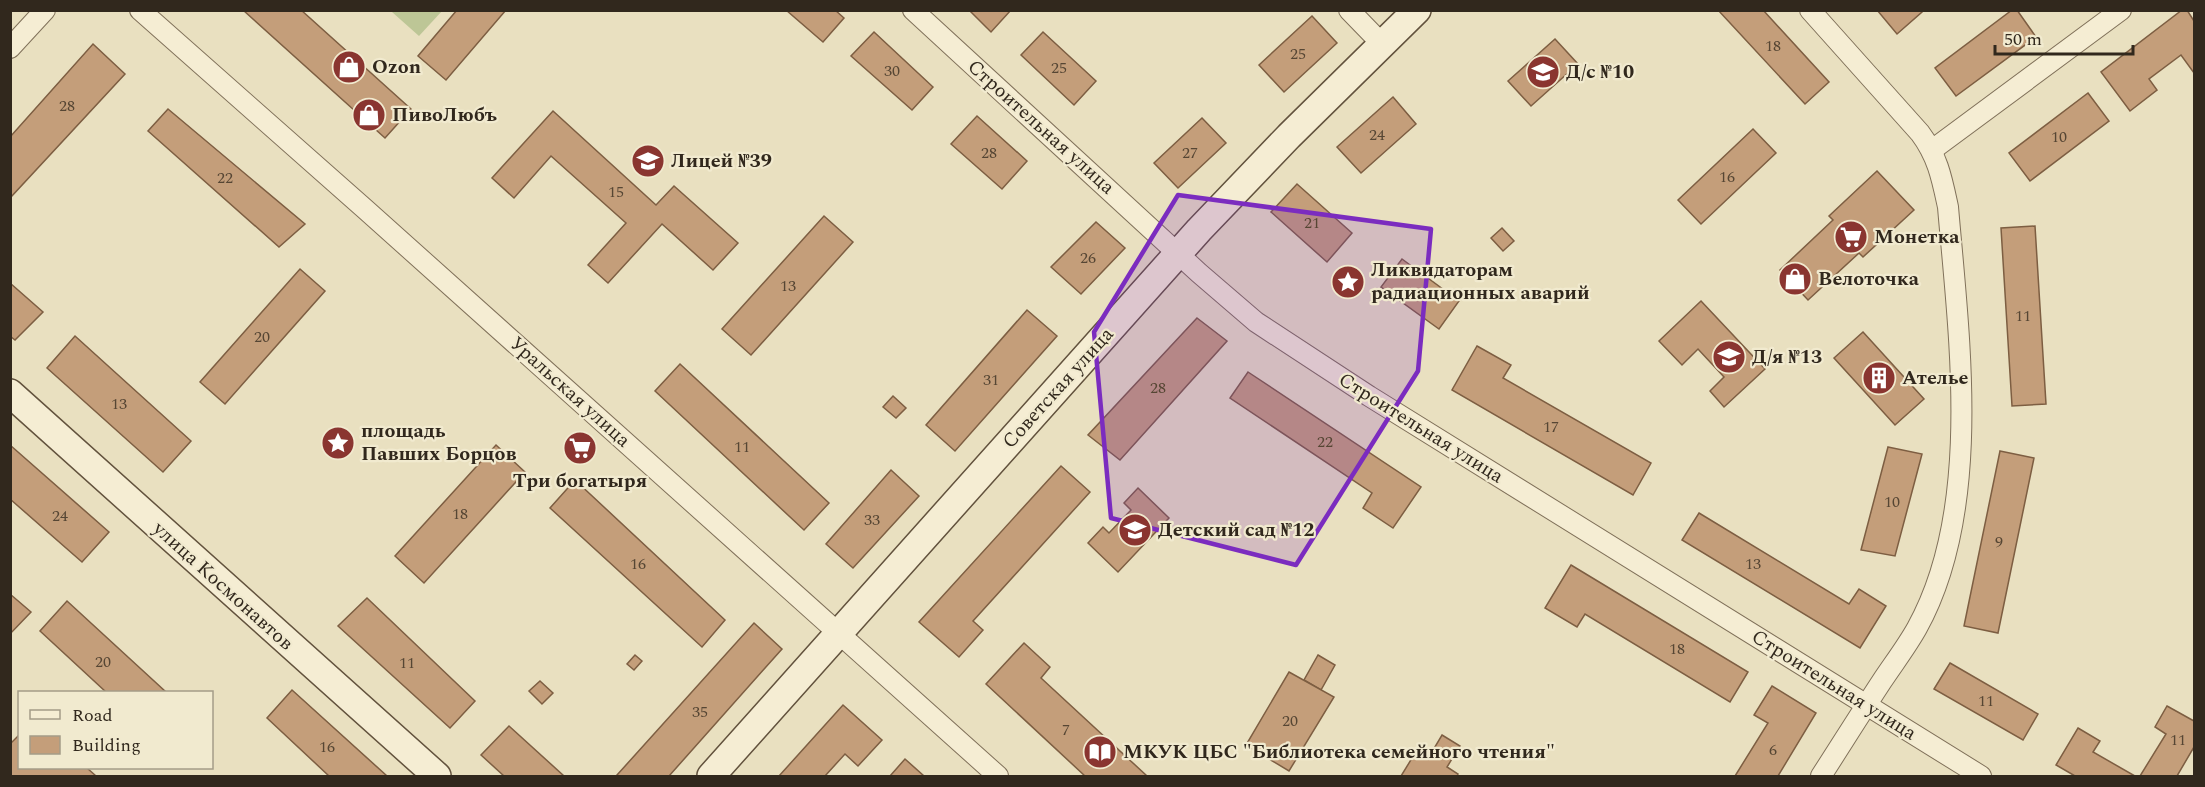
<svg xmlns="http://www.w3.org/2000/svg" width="2205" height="787" font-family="Spectral,serif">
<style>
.green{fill:#bdc696}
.building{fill:#c49e7a;stroke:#7d5e42;stroke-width:1.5}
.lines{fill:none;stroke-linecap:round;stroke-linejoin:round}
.street-casing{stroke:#80715a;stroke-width:22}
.secondary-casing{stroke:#62523d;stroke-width:30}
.street{stroke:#f5edd3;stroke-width:20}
.secondary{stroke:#f5edd3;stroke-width:27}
.marked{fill:#7b2cbf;fill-opacity:0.2;stroke:#7b2cbf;stroke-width:4.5;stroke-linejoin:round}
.labels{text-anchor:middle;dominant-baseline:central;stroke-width:4.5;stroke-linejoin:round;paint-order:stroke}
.number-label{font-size:16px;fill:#564634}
.poi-label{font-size:20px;font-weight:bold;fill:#31281d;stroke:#f1eacf;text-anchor:start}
.street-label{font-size:20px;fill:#31281d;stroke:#f1eacf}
</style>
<rect width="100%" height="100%" fill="#e9e0c0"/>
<path class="green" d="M394,10H442V11L419,36L392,12Z"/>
<g class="building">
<path d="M243,10H301L411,109L385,138Z"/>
<path d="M457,10H506L446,80L418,56Z"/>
<path d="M786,10H835L844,18L823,42Z"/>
<path d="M969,10H1011L991,32Z"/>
<path d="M1718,10H1763L1829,82L1805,104Z"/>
<path d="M1877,10H1921L1922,12L1897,34Z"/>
<path d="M2012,10H2017L2036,37L1956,96L1935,68Z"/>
<path d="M2182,10H2187L2194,21V73L2181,55L2149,79L2157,90L2130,111L2101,72Z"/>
<path d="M1312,16L1337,43L1284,92L1259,65Z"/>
<path d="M874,32L933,87L912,110L851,56Z"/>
<path d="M1043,32L1096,81L1074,105L1021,55Z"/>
<path d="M1555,39L1578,64L1531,106L1508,81Z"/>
<path d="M93,44L125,74L10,198V137Z"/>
<path d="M2088,93L2109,121L2030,181L2009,153Z"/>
<path d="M1393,97L1416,124L1361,173L1337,147Z"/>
<path d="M168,109L305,224L279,247L148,131Z"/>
<path d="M553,111L656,205L674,186L738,243L713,270L662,224L608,283L588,265L626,223L551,156L514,198L492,178Z"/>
<path d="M977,116L1027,161L1002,189L951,144Z"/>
<path d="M1202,118L1226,143L1178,188L1154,163Z"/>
<path d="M1753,129L1776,153L1701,224L1678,200Z"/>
<path d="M1877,171L1914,210L1863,257L1859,253L1808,300L1780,270L1833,220L1829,216Z"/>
<path d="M1297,184L1352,233L1327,262L1271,212Z"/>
<path d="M824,216L853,242L751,355L722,329Z"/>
<path d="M1096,222L1125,248L1081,294L1051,267Z"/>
<path d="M2035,226L2046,404L2012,406L2001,228Z"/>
<path d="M1502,228L1514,241L1503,251L1491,238Z"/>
<path d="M1402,259L1459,301L1439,329L1381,287Z"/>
<path d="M300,269L325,291L225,404L200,382Z"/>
<path d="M10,283L43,312L15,340L10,336Z"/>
<path d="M1701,301L1765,369L1724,407L1710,391L1724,377L1698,349L1682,365L1659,341Z"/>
<path d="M1027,310L1057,336L955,451L926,425Z"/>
<path d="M1197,318L1227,341L1120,460L1088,435Z"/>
<path d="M1863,332L1924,399L1895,425L1834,358Z"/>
<path d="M75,336L191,441L163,472L47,368Z"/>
<path d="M1477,346L1511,365L1503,378L1651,463L1633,495L1452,390Z"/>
<path d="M680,364L829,503L804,530L655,391Z"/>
<path d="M1248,372L1421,487L1393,528L1363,508L1372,493L1230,398Z"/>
<path d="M893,396L906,408L896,418L883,407Z"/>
<path d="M10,445L109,532L82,562L10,499Z"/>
<path d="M496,445L525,472L424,583L395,556Z"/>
<path d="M1888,447L1922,454L1895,556L1861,550Z"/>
<path d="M2000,451L2034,458L1998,633L1964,626Z"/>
<path d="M1061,466L1090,492L973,621L983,630L959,657L919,622Z"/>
<path d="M891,470L919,496L853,568L826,544Z"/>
<path d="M575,480L725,620L702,647L550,508Z"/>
<path d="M1138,488L1169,518L1118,572L1088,543L1103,527L1109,533L1131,510L1124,503Z"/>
<path d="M1699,513L1849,604L1859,589L1886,606L1860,648L1682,540Z"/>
<path d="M1571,565L1748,672L1730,702L1585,614L1577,627L1545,608Z"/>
<path d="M10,594L31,612L10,634Z"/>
<path d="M367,598L475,701L450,728L338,626Z"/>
<path d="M67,601L166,692H106L40,631Z"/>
<path d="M754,623L782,649L669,776H618L617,775Z"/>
<path d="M1024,643L1050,667L1041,678L1147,776H1085L986,684Z"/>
<path d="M635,655L642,661L634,670L627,664Z"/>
<path d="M1318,655L1335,665L1321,690L1304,680Z"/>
<path d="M1950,663L2038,714L2023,740L1934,689Z"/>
<path d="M1289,672L1334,697L1289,771L1246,745Z"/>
<path d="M540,681L553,693L542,704L529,691Z"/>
<path d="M1772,686L1816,713L1778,776H1735L1768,723L1754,715Z"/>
<path d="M292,690L387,776H329L267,718Z"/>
<path d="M843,705L882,740L858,766L845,754L825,776H779Z"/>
<path d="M2167,706L2194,721V747L2177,776H2140L2166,734L2155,727Z"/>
<path d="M509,726L564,776H504L481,755Z"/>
<path d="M2078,728L2100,741L2093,752L2135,776H2075L2056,765Z"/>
<path d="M20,734V768H87L96,776H10V744Z"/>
<path d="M1442,735L1460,746L1447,767L1458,774L1457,776H1401L1417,750L1429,757Z"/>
<path d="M905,759L924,776H890Z"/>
</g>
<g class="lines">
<defs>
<g id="street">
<path d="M140,10L365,209L998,776"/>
<path d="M913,10L1199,273L1256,322L1369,396L1981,776"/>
<path d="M1349,10L1382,44"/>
<path d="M1810,10L1920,133C1938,157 1942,179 1948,207C1959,337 1983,509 1917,628C1907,646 1894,663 1882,681C1861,713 1841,745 1821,776"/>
<path d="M10,48L45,10"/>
<path d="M1932,150L2121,10"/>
</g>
<g id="secondary">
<path d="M10,393L437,776"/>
<path d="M711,776L1199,230L1289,136L1417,10"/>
</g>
</defs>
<use href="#street" class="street-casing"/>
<use href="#secondary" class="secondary-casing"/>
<use href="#street" class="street"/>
<use href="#secondary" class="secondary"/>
</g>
<path class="marked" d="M1178,195L1431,229L1418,371L1296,565L1111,518L1094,332Z"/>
<defs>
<symbol id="shop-disc" viewBox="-11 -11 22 22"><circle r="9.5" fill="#8a3530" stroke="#f1eacf"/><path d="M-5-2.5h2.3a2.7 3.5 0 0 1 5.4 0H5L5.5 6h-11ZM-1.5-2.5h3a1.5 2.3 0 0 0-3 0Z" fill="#fff"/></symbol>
<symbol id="school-disc" viewBox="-11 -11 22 22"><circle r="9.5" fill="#8a3530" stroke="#f1eacf"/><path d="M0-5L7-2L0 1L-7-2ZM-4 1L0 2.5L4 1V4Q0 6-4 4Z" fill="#fff"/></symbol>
<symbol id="supermarket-disc" viewBox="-11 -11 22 22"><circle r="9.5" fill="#8a3530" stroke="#f1eacf"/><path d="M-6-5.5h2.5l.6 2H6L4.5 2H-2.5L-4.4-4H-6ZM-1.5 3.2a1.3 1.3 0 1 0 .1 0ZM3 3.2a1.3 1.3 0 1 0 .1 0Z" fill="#fff"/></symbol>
<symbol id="sight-disc" viewBox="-11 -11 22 22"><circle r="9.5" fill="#8a3530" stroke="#f1eacf"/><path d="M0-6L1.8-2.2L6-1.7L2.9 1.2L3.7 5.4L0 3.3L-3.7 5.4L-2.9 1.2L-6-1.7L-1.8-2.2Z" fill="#fff"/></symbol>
<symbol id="building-disc" viewBox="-11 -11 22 22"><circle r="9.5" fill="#8a3530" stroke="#f1eacf"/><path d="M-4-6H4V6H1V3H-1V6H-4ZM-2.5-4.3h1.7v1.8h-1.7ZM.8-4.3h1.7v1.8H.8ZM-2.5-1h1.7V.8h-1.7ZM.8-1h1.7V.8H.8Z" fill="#fff"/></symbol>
<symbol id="library-disc" viewBox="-11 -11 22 22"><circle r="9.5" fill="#8a3530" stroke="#f1eacf"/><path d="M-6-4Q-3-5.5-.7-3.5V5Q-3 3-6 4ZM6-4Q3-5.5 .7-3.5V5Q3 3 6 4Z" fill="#fff"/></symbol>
</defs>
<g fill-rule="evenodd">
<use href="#shop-disc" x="330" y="48" width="38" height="38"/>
<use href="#school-disc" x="1524" y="53" width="38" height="38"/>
<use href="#shop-disc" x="350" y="96" width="38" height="38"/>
<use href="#school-disc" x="629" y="142" width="38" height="38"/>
<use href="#supermarket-disc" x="1832" y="218" width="38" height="38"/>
<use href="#shop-disc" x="1776" y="260" width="38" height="38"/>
<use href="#sight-disc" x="1329" y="263" width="38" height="38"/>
<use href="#school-disc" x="1710" y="338" width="38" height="38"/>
<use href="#building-disc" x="1860" y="359" width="38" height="38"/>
<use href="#sight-disc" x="319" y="424" width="38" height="38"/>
<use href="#supermarket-disc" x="561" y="429" width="38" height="38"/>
<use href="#school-disc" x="1116" y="511" width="38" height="38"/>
<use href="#library-disc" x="1081" y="733" width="38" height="38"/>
</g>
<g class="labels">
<g class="number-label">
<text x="1773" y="46">18</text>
<text x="1298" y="54">25</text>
<text x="1059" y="68">25</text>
<text x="892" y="71">30</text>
<text x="67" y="106">28</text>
<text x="1377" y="135">24</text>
<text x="2059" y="137">10</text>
<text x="989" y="153">28</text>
<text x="1190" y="153">27</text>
<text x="1727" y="177">16</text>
<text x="225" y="178">22</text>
<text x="616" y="192">15</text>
<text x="1312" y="223">21</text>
<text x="1088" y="258">26</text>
<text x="788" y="286">13</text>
<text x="2023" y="316">11</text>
<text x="262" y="337">20</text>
<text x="991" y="380">31</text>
<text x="1158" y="388">28</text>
<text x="119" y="404">13</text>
<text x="1551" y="427">17</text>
<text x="1325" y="442">22</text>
<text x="742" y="447">11</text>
<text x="1892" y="502">10</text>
<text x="460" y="514">18</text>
<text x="60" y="516">24</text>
<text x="872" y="520">33</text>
<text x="1999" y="542">9</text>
<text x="638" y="564">16</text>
<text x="1753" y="564">13</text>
<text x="1677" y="649">18</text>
<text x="103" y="662">20</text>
<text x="407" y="663">11</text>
<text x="1986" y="701">11</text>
<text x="700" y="712">35</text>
<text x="1290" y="721">20</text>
<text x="1066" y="730">7</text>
<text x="2178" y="740">11</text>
<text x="327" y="747">16</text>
<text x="1773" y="750">6</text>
</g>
<g class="poi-label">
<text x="372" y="67">Ozon</text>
<text x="1566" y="72">Д/с №10</text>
<text x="392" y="115">ПивоЛюбъ</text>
<text x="671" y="161">Лицей №39</text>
<text x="1874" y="237">Монетка</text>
<text x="1371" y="270">Ликвидаторам<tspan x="1371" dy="23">радиационных аварий</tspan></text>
<text x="1818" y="279">Велоточка</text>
<text x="1752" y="357">Д/я №13</text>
<text x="1902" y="378">Ателье</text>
<text x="361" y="431">площадь<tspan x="361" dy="23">Павших Борцов</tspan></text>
<text x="580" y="481" text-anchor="middle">Три богатыря</text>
<text x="1158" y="530">Детский сад №12</text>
<text x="1123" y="752">МКУК ЦБС "Библиотека семейного чтения"</text>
</g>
<g class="street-label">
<text transform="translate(1041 127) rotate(42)">Строительная улица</text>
<text transform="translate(1058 388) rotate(-48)">Советская улица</text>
<text transform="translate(570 392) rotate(42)">Уральская улица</text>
<text transform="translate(1421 428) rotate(32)">Строительная улица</text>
<text transform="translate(223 586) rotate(42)">улица Космонавтов</text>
<text transform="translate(1834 685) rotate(32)">Строительная улица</text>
</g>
</g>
<rect width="2205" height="787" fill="none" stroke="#31281d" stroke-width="24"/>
<rect x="18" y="691" width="195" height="78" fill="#f1eacf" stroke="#a49c88" stroke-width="1.5"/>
<rect x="30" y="710" width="30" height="9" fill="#f5edd3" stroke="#a49c88" stroke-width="1.5"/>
<text x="72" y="721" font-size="18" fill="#31281d">Road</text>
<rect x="30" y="736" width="30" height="18" fill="#c49e7a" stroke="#a49c88" stroke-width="1.5"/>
<text x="72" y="751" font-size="18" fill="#31281d">Building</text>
<path d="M1995 45v9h138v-9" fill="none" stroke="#31281d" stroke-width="3"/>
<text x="2004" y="45" font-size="18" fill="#31281d" stroke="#f1eacf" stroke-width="4.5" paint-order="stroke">50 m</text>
</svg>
